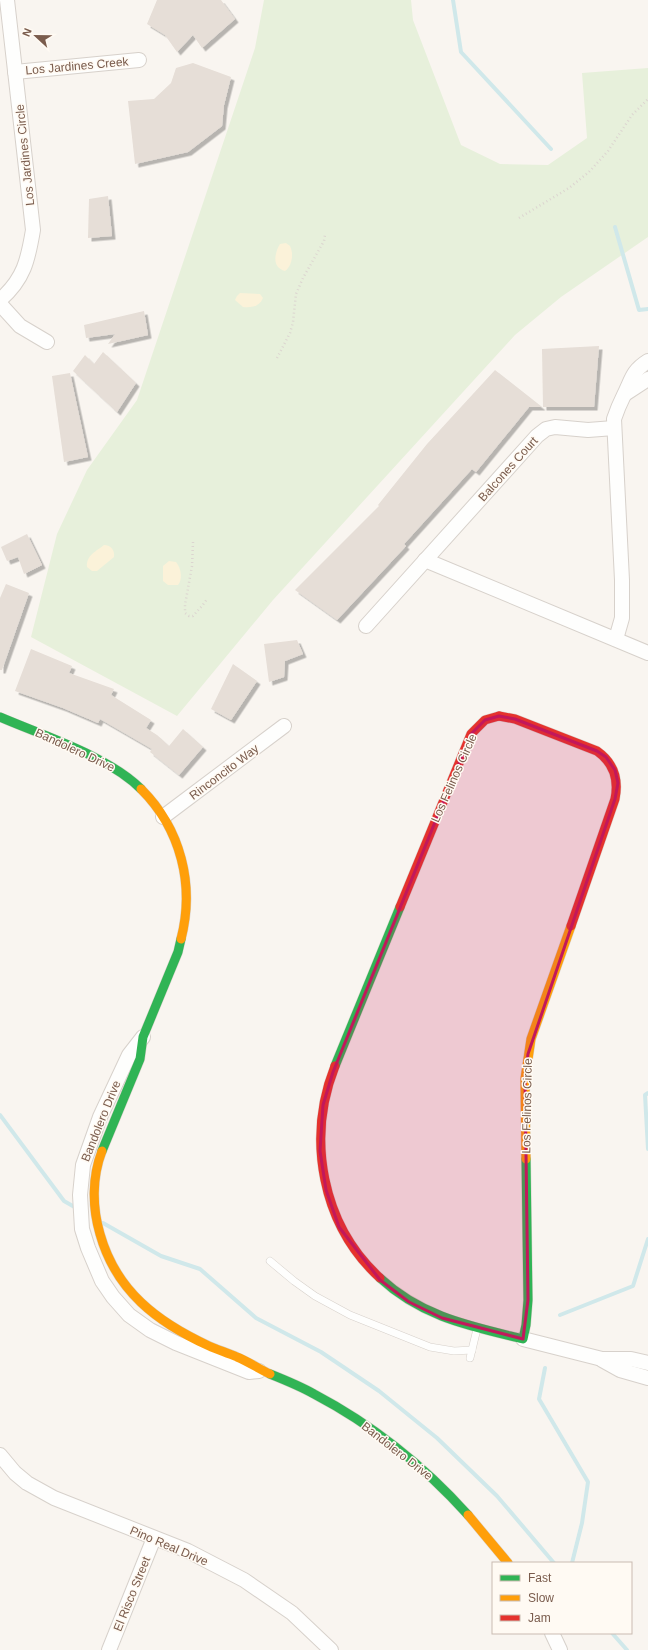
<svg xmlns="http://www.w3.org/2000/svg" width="648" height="1650" font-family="Helvetica,sans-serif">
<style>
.green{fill:#e7f0db}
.sand{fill:#fbf2d9}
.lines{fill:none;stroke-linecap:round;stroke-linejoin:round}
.stream{stroke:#d0e8ea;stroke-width:4}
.building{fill:#e6ded7;filter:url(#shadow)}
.lane-casing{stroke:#d7d1cb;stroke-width:8}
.street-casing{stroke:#d7d1cb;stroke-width:16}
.fast-casing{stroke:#d9d2cb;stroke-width:10}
.slow-casing{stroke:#d9d2cb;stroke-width:10}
.jam-casing{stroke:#d9d2cb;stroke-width:10}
.path{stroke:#dcd5d0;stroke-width:2.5;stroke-dasharray:1 3;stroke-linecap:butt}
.lane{stroke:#fefefd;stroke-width:7}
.street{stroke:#fefefd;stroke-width:14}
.fast{stroke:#30b455;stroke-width:9}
.slow{stroke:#ff9f0a;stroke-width:9}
.jam{stroke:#e5322d;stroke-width:9}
.marked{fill:#c2185b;fill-opacity:0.2;stroke:#c2185b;stroke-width:3;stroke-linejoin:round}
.labels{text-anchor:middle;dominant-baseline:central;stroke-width:3;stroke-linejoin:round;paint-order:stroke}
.street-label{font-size:12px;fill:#7a5c4d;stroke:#fffaf3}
</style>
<defs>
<filter id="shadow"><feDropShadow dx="3.5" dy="3.5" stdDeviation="0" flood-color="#0004"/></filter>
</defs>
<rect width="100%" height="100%" fill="#f9f5f0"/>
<path class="green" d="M264,0H411L413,20L461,145L500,164L548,165L587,138L582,73L648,68V237L561,297L515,335L273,600L177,716L31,637L57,534L87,470L137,400L255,48Z"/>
<g class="sand">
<path d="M286,243L290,246C294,254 292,266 285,271C272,268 274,254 280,244Z"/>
<path d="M240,293L260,294L263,298C259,307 251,308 243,307L235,300L237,296Z"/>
<path d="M104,545C111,545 115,550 114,557L97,571H92L87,567C86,555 97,551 104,545Z"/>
<path d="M169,561L176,562C181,568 183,579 178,585H168L163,581V566Z"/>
</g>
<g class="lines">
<g class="stream">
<path d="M453,0L461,52L551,149"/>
<path d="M615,227L639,310L648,309"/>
<path d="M648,1093L645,1095L648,1149"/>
<path d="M0,1115L64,1201L78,1209"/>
<path d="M103,1223L161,1256L200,1269L256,1318L321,1352L379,1391L437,1438L497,1496L554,1563"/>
<path d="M560,1315L633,1286L648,1239"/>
<path d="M545,1368L539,1399L588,1482L582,1523L572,1563"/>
<path d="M612,1633L627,1650"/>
</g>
</g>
<g class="building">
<path d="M157,0H221L235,19L202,48L193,35L177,52L165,35L147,24Z"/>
<path d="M193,63L231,77L224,105L222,126L188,152L135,164L128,101L154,99L171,83L176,68Z"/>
<path d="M108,196L112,236L88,238L89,199Z"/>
<path d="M144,311L148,335L108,344L115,334L86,338L84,325Z"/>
<path d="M599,346L594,407H543L542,349Z"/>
<path d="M103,352L136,383L117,412L73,371L85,355L94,364Z"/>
<path d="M495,370L542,407H529L476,472L472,469L404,544L406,546L337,620L295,590L379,506L378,505L427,444Z"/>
<path d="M70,373L88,457L64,462L52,376Z"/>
<path d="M27,534L42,565L24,574L18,557L7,561L1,547Z"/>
<path d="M6,584L29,593L2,670H0V598Z"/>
<path d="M297,640L303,654L285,661L284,677L269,682L264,644Z"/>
<path d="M31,649L72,666L69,673L114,689L111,695L151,720L146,728L157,735L169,746L183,729L203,747L179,775L150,752L152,749L100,719L98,723L63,708L15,691Z"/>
<path d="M233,664L257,681L231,720L211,709Z"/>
</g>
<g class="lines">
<defs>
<g id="lane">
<path d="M270,1261L294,1281L315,1296L350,1315L430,1347L454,1351L472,1350"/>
<path d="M470,1358L477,1329"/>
</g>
<g id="street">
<path d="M15,72L139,60"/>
<path d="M0,300C24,279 28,260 33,230L7,0"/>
<path d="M0,304L20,326L47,342"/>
<path d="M625,394L648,379"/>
<path d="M425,560L648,653"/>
<path d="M366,626L537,436L546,429L555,427L588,430L614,428"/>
<path d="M616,639L622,618V580L614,419C617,410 620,403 624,395C632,379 632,371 648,361"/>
<path d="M163,817L284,726"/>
<path d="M143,1037L129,1055L100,1117L83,1165L80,1195L82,1229L88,1248L102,1281L113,1297L129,1315L150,1330L176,1343L249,1372L259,1371"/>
<path d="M523,1339L602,1359H631L648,1363"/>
<path d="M602,1360L620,1370L648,1378"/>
<path d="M0,1455L15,1473L27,1483L54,1498L188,1551L244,1580L292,1613L331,1650"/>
<path d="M552,1633L560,1650"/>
<path d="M109,1650L154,1538"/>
</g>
<g id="fast">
<path d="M0,717C44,736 108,756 141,789"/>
<path d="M335,1066L400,907"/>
<path d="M102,1151L140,1059L143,1037L178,952L181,939"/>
<path d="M380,1278C422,1317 470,1326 523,1339L526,1325L528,1300L526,1159"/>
<path d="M270,1374C285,1380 300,1386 314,1394C373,1425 424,1466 468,1515"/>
</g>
<g id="slow">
<path d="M141,789C181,829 195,885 181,939"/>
<path d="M102,1151C92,1177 92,1207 100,1234C116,1291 157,1322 209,1346C218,1350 228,1353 237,1357C249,1362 259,1369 270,1374"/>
<path d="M526,1159L525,1079L531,1039L571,926"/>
<path d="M468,1515L508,1563"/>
</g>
<g id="jam">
<path d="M499,716L515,719L597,751C614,763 619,779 615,799L571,926"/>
<path d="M400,907L471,734L485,720L499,716"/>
<path d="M335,1066C306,1139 322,1225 380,1278"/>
</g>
</defs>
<use href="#lane" class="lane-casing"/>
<use href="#street" class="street-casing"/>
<use href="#fast" class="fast-casing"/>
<use href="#slow" class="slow-casing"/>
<use href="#jam" class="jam-casing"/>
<g class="path">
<path d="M519,218L569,188L589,172L608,151L632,115L648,99"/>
<path d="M277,358L290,333L293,322L296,294L303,278L324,241L325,235"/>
<path d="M193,542L192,566L185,605V613L189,616H193L202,606L207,599"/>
</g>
<use href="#lane" class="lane"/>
<use href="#street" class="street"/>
<use href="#fast" class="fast"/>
<use href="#slow" class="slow"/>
<use href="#jam" class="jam"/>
</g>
<path class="marked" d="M499,716L515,719L597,751L606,757L615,770L618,783L615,799L528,1054L525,1079L528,1300L523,1339L442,1318L409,1302L380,1280L339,1227L326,1190L320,1151L323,1105L333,1072L471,734L485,720Z"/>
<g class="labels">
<g class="street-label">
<text transform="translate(77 66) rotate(-5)">Los Jardines Creek</text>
<text transform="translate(25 155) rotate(-96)">Los Jardines Circle</text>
<text transform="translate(508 469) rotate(-48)">Balcones Court</text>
<text transform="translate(75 750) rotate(25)">Bandolero Drive</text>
<text transform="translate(224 772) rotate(-37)">Rinconcito Way</text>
<text transform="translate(454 778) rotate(-66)">Los Felinos Circle</text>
<text transform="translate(527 1106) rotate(-89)">Los Felinos Circle</text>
<text transform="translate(101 1121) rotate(-68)">Bandolero Drive</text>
<text transform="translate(397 1451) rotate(38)">Bandolero Drive</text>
<text transform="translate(169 1546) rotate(23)">Pino Real Drive</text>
<text transform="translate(132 1594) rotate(-68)">El Risco Street</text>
</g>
</g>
<rect x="492" y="1562" width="140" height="72" fill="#fffaf3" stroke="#cabbb1"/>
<rect x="500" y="1575" width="20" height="6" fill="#30b455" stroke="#cabbb1"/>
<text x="528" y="1582" font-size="12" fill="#7a5c4d">Fast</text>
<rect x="500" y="1595" width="20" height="6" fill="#ff9f0a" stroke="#cabbb1"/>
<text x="528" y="1602" font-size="12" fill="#7a5c4d">Slow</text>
<rect x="500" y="1615" width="20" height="6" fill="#e5322d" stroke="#cabbb1"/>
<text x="528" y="1622" font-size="12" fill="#7a5c4d">Jam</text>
<g transform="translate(36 36) rotate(292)" stroke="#fffaf3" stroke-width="3" paint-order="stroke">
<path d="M0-3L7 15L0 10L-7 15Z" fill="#7a5c4d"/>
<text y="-6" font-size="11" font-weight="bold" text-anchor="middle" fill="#7a5c4d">N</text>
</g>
</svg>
